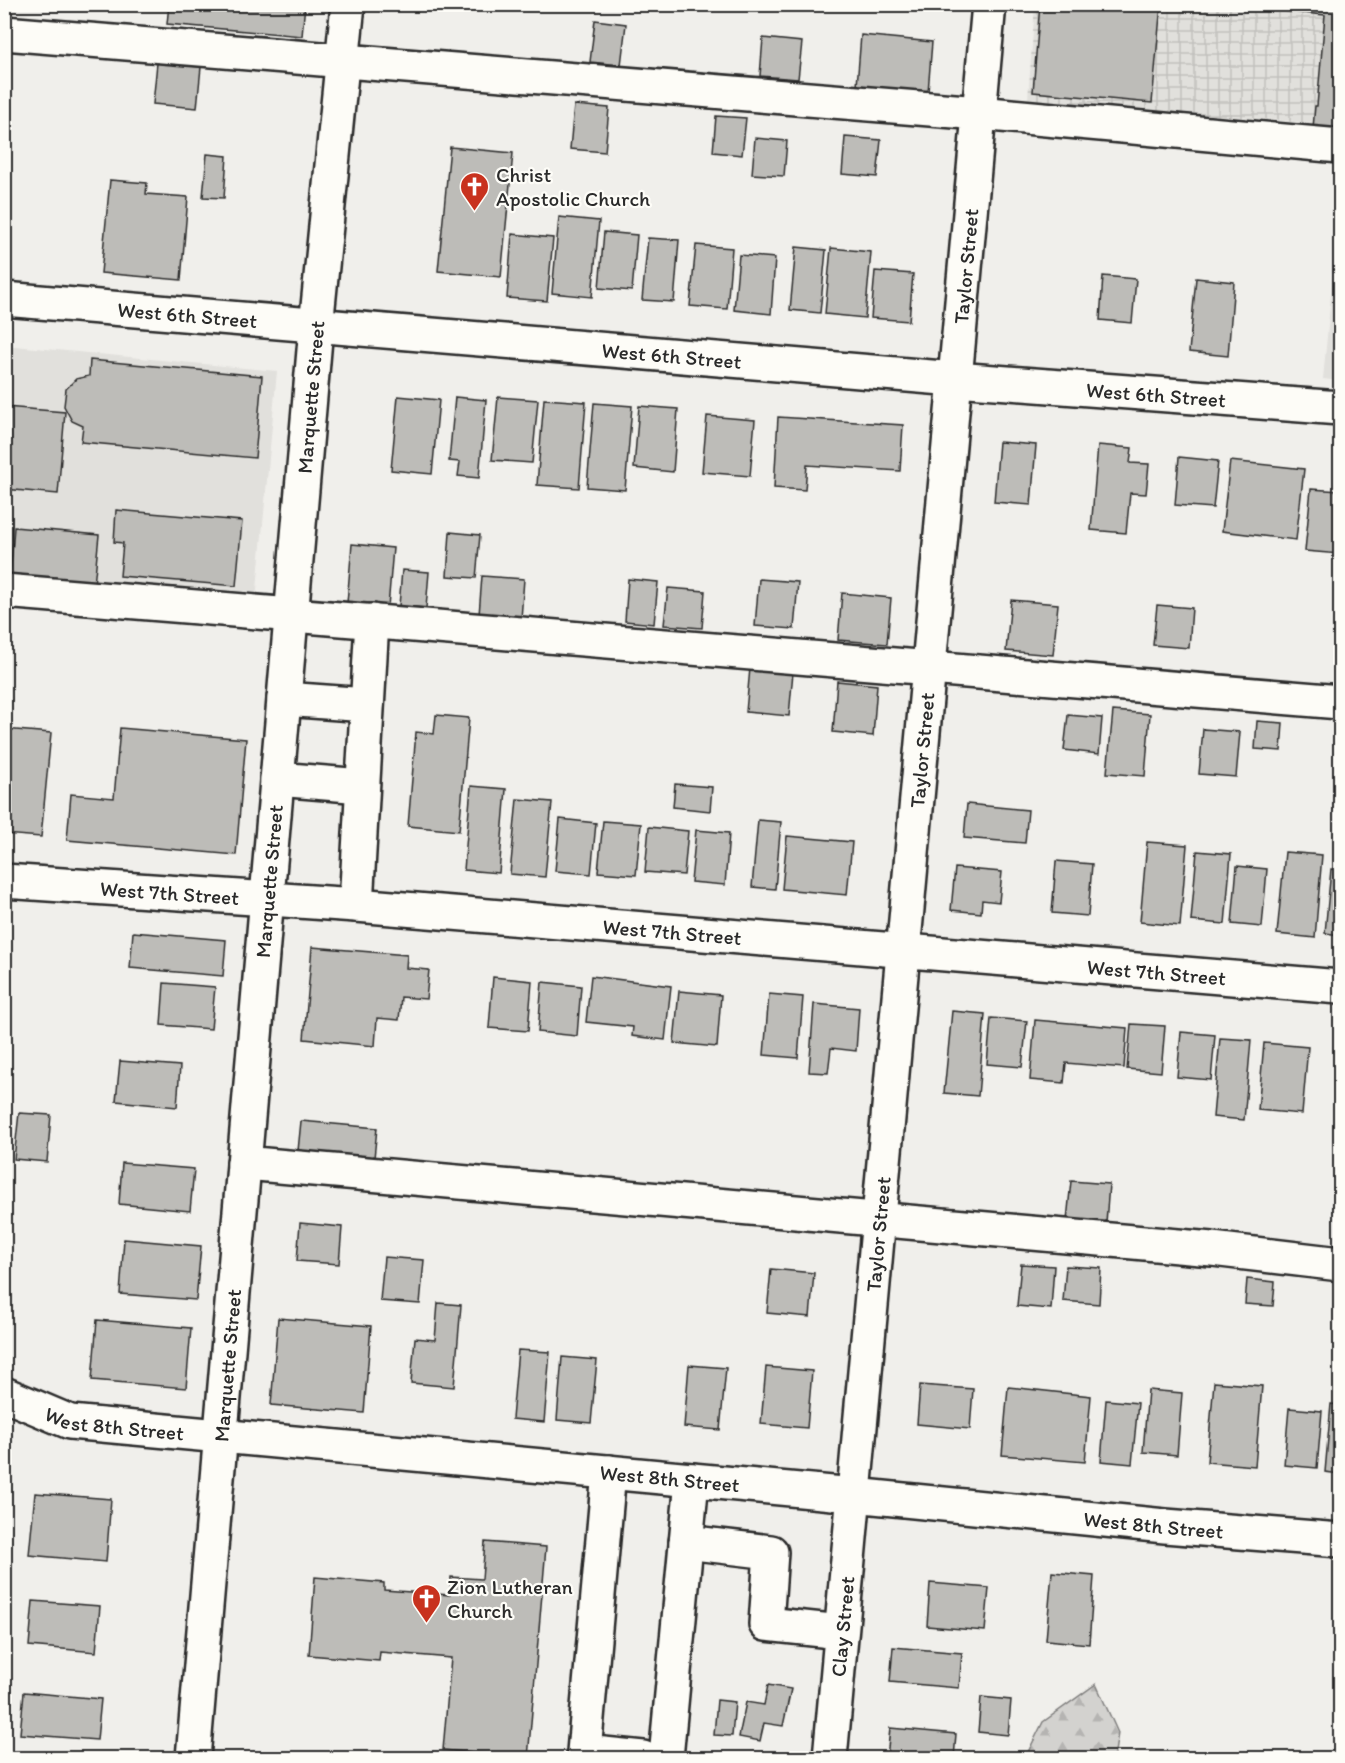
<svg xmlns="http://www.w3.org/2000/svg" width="1345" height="1763" font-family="Itim,sans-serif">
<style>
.built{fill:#e1e0dc}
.industrial{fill:url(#industrial-grid)}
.forest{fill:url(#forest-firs);stroke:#7f7e7d;stroke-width:1.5}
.building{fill:#bdbcb8;stroke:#2b2b2b;stroke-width:1.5}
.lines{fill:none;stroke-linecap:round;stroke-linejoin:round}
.minor-casing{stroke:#2b2b2b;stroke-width:38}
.minor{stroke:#fdfcf7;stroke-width:33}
.labels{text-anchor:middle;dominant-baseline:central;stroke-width:4.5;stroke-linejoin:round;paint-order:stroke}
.poi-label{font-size:21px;fill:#2b2b2b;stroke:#fdfcf7;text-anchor:start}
.street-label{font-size:21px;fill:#2b2b2b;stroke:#fdfcf7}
</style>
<defs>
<pattern id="industrial-grid" width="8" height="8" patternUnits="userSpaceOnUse" patternTransform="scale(1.5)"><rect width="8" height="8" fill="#e1e0dc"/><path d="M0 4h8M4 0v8" fill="none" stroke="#c1c0bd"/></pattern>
<pattern id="forest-firs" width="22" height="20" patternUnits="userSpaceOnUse" patternTransform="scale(1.5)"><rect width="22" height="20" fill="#d3d2cf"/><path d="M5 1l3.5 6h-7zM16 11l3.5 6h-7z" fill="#b5b4b2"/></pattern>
</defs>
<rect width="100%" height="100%" fill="#f0efeb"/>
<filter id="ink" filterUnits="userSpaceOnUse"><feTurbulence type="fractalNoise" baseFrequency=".0167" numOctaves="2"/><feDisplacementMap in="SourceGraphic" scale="12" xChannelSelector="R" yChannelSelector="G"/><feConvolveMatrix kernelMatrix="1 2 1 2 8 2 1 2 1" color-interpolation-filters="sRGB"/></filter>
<g filter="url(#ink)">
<g class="built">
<path d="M1340,200V381L1323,379Z"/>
<path d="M4,345L277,371L256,600L5,577Z"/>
</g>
<path class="industrial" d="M1035,5H1340V126L1028,99Z"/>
<path class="forest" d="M1096,1684L1118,1733L1114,1758H1025L1043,1722Z"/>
<g class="building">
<path d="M169,4H305L302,36L167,24Z"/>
<path d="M1040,4H1161L1152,103L1033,92Z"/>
<path d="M1207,4H1340V130L1313,128L1315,106H1317L1325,15Z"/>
<path d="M595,20L626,24L621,65L590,62Z"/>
<path d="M861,35L932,42L928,92L857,86Z"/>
<path d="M763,38L802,42L798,79L760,76Z"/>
<path d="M157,63L201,67L197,108L153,104Z"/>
<path d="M574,105L609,108L605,152L570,149Z"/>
<path d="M716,116L746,118L742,155L713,152Z"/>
<path d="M845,137L881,140L877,177L842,174Z"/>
<path d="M755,138L787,141L784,176L752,174Z"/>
<path d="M450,147L513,153L501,277L438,271Z"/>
<path d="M207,154L227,156L224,198L203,197Z"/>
<path d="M110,180L147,183L146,194L188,197L181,280L101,273Z"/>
<path d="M559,217L599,221L592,297L552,293Z"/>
<path d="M604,232L637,235L632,291L599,288Z"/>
<path d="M512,234L553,238L547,301L507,298Z"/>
<path d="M648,238L679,240L674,302L642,300Z"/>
<path d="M696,245L732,248L727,309L690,306Z"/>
<path d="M796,247L826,250L820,313L790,310Z"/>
<path d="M831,248L871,252L865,318L825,314Z"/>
<path d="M739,255L775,258L771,314L734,310Z"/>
<path d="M875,271L913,274L909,321L871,318Z"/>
<path d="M1103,276L1136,279L1132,323L1100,320Z"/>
<path d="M1196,278L1234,282L1228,356L1189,352Z"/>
<path d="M90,360L262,376L255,458L81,442L83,426L72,421L64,406L66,389L76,379L89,376Z"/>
<path d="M398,396L439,400L432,474L391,470Z"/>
<path d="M455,397L486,400L479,478L458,476L460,462L449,461Z"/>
<path d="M498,397L538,400L532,463L492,460Z"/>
<path d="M544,399L586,402L579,488L537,485Z"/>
<path d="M594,403L632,406L625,490L587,487Z"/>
<path d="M639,406L678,409L673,472L634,468Z"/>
<path d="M5,407L65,412L58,494L4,489Z"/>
<path d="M707,416L755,420L750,476L702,472Z"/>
<path d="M778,417L903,425L900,471L807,465L805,490L774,488Z"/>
<path d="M999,442L1036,445L1031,505L994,502Z"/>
<path d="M1098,445L1132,448L1130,463L1149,464L1146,494L1130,493L1126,533L1091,530Z"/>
<path d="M1179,457L1218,461L1213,508L1175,505Z"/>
<path d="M1230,461L1304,469L1296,540L1222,531Z"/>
<path d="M1311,489L1340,491V554L1305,551Z"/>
<path d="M116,510L242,521L236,586L120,576L123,543L114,542Z"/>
<path d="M14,527L99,535L94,585L10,578Z"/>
<path d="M450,532L480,535L476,578L447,576Z"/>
<path d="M352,544L393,548L388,607L347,603Z"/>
<path d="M402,570L429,572L426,608L399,606Z"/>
<path d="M482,576L524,579L521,619L479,615Z"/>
<path d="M628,579L658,582L654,624L625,621Z"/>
<path d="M759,579L798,582L794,629L755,626Z"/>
<path d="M668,588L705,591L702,628L664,625Z"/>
<path d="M842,593L891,598L887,644L838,640Z"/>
<path d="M1011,600L1058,604L1053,655L1006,651Z"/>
<path d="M1157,605L1192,608L1189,648L1153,645Z"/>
<path d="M750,668L793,672L789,716L746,712Z"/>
<path d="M837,681L877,685L873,736L833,732Z"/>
<path d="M1113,711L1150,714L1145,776L1107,773Z"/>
<path d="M436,715L469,718L459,831L408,826L416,732L434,734Z"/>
<path d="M1068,715L1102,718L1099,754L1064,750Z"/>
<path d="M1257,721L1283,723L1281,751L1255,749Z"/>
<path d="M120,728L246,739L236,855L67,840L71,794L114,798Z"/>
<path d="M4,729L51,733L41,837L4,834Z"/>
<path d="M1203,729L1240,732L1236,777L1199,774Z"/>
<path d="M675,784L712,787L710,811L673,807Z"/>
<path d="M471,786L506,789L499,873L464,870Z"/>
<path d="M517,799L552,802L545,877L510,874Z"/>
<path d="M967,804L1028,810L1025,843L964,838Z"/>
<path d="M560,819L596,823L591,874L555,871Z"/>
<path d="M758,820L781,822L775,889L752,887Z"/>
<path d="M603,821L641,824L636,875L598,872Z"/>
<path d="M649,827L688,831L684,875L645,872Z"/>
<path d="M696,830L729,833L725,885L691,882Z"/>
<path d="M787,836L852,842L847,895L782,889Z"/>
<path d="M1147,842L1187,845L1180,926L1140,922Z"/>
<path d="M1197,851L1231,854L1225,924L1191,921Z"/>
<path d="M1285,852L1322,855L1315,938L1277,934Z"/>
<path d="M1056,861L1092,864L1088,916L1052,913Z"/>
<path d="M1237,866L1267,869L1262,927L1232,924Z"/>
<path d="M955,868L1002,872L999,902L982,900L981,913L951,910Z"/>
<path d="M1331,869L1340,870V935L1325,933Z"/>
<path d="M133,932L226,940L223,976L130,968Z"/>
<path d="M312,947L407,955L406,968L429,970L426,999L401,997L399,1020L377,1018L375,1046L304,1039Z"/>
<path d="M591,976L671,986L665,1040L632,1036L633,1027L586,1022Z"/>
<path d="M493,977L532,981L528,1031L489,1028Z"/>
<path d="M542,982L581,986L577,1036L538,1032Z"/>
<path d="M164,983L215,987L211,1029L161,1025Z"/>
<path d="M679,991L721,995L717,1047L674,1043Z"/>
<path d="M769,994L803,997L798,1058L764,1055Z"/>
<path d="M814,1004L859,1008L856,1051L831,1048L828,1073L809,1072Z"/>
<path d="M952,1011L985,1014L978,1096L944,1093Z"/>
<path d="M991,1018L1027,1021L1022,1067L987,1064Z"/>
<path d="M1035,1020L1127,1028L1124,1068L1066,1063L1064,1083L1030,1080Z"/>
<path d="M1131,1024L1165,1026L1161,1072L1127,1069Z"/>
<path d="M1181,1032L1215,1035L1211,1080L1177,1077Z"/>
<path d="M1220,1038L1251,1040L1244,1120L1213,1117Z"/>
<path d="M1264,1043L1308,1047L1302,1114L1258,1110Z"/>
<path d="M120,1061L180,1066L177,1107L116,1101Z"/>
<path d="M19,1113L51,1115L47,1162L14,1159Z"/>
<path d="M301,1121L377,1128L373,1168L297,1161Z"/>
<path d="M122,1163L194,1169L190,1211L119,1204Z"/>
<path d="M1071,1181L1109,1184L1106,1223L1067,1220Z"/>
<path d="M300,1223L342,1227L339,1264L297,1261Z"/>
<path d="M124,1239L201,1246L196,1300L120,1294Z"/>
<path d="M384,1257L424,1260L420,1304L380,1301Z"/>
<path d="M1021,1264L1054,1266L1051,1309L1017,1306Z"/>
<path d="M1066,1266L1101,1268L1099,1304L1063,1301Z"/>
<path d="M771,1269L814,1273L810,1317L767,1313Z"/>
<path d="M1247,1279L1275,1282L1273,1306L1245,1304Z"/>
<path d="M438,1303L461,1305L454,1387L411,1383L415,1338L435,1340Z"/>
<path d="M278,1318L371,1326L364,1413L271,1405Z"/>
<path d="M97,1320L191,1328L186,1388L92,1380Z"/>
<path d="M518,1350L550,1352L544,1422L512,1419Z"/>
<path d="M562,1357L597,1360L591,1423L557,1420Z"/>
<path d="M689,1365L726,1368L720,1430L684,1427Z"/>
<path d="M766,1367L812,1371L807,1428L761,1424Z"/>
<path d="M1214,1382L1262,1386L1255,1466L1207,1462Z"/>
<path d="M920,1385L973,1389L970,1429L917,1424Z"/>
<path d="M1008,1387L1091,1396L1085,1462L1002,1455Z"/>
<path d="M1148,1390L1182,1393L1177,1455L1143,1452Z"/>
<path d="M1106,1400L1138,1403L1132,1464L1101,1461Z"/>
<path d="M1331,1404L1340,1405V1474L1325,1472Z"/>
<path d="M1289,1408L1322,1411L1317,1468L1284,1465Z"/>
<path d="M35,1493L111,1499L106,1562L29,1555Z"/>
<path d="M485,1542L546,1547L528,1758L443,1750L451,1658L380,1652L379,1661L309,1655L315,1577L384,1583V1590L450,1595L451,1577L482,1579Z"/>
<path d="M1052,1572L1094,1576L1089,1644L1046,1640Z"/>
<path d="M930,1583L989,1588L985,1631L927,1626Z"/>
<path d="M33,1601L100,1606L96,1652L29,1646Z"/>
<path d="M893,1647L962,1653L959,1688L890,1682Z"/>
<path d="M768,1685L791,1689L783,1726L764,1723L760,1741L739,1737L746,1702L764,1705Z"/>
<path d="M24,1692L101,1699L97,1740L20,1734Z"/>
<path d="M981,1697L1011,1700L1008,1735L978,1732Z"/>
<path d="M717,1700L735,1702L732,1736L714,1735Z"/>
<path d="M890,1728L956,1734L954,1758H887Z"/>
</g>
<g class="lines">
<defs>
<g id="minor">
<path d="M4,33L979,113L1340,146"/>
<path id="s1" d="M4,299L955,379L1340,408"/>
<path d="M4,591L1340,702"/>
<path d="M284,699L367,705"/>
<path d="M277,779L362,786"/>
<path id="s2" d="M4,881L356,905L1340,987"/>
<path d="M356,905L372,621"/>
<path d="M244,1163L1212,1249L1340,1264"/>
<path id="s3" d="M4,1394L70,1422L854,1495L1165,1526L1340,1540"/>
<path d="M609,1472L584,1752L643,1758"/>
<path d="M686,1542L771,1552L766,1624L841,1632"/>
<path id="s4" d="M193,1758L316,327L348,4"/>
<path d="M666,1758L692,1480"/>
<path id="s5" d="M830,1758L989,4"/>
</g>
</defs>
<use href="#minor" class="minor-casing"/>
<use href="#minor" class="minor"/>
</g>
</g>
<defs>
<symbol id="church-pin" viewBox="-11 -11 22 30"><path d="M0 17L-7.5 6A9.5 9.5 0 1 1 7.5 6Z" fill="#c8321e" stroke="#fdfcf7"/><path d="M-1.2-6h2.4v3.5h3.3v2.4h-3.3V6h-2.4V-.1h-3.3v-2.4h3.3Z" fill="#fff"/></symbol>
</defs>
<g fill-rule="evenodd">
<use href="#church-pin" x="458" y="170" width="33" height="45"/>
<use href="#church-pin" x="410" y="1582" width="33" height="45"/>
</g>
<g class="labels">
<g class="poi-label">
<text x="496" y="174">Christ<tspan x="496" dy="24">Apostolic Church</tspan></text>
<text x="447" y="1586">Zion Lutheran<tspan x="447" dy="24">Church</tspan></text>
</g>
<g class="street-label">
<text stroke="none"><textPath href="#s5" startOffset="1498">Taylor Street</textPath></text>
<text stroke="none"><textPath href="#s1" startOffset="184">West 6th Street</textPath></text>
<text stroke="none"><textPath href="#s1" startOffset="670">West 6th Street</textPath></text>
<text stroke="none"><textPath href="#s1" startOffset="1156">West 6th Street</textPath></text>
<text stroke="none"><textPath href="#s4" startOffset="1366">Marquette Street</textPath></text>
<text stroke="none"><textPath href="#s5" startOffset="1012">Taylor Street</textPath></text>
<text stroke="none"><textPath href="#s4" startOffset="880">Marquette Street</textPath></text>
<text stroke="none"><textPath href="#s2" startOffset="166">West 7th Street</textPath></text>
<text stroke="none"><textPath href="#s2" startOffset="670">West 7th Street</textPath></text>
<text stroke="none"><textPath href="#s2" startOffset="1156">West 7th Street</textPath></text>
<text stroke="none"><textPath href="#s5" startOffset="526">Taylor Street</textPath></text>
<text stroke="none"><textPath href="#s4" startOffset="394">Marquette Street</textPath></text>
<text stroke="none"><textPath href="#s3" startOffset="116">West 8th Street</textPath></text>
<text stroke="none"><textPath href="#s3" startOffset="674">West 8th Street</textPath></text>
<text stroke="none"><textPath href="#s3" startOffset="1160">West 8th Street</textPath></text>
<text stroke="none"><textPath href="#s5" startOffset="132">Clay Street</textPath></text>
</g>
</g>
<rect width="1345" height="1763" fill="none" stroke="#fdfcf7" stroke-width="24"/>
<rect x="12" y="12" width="1321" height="1739" fill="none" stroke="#2b2b2b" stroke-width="2" filter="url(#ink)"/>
</svg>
